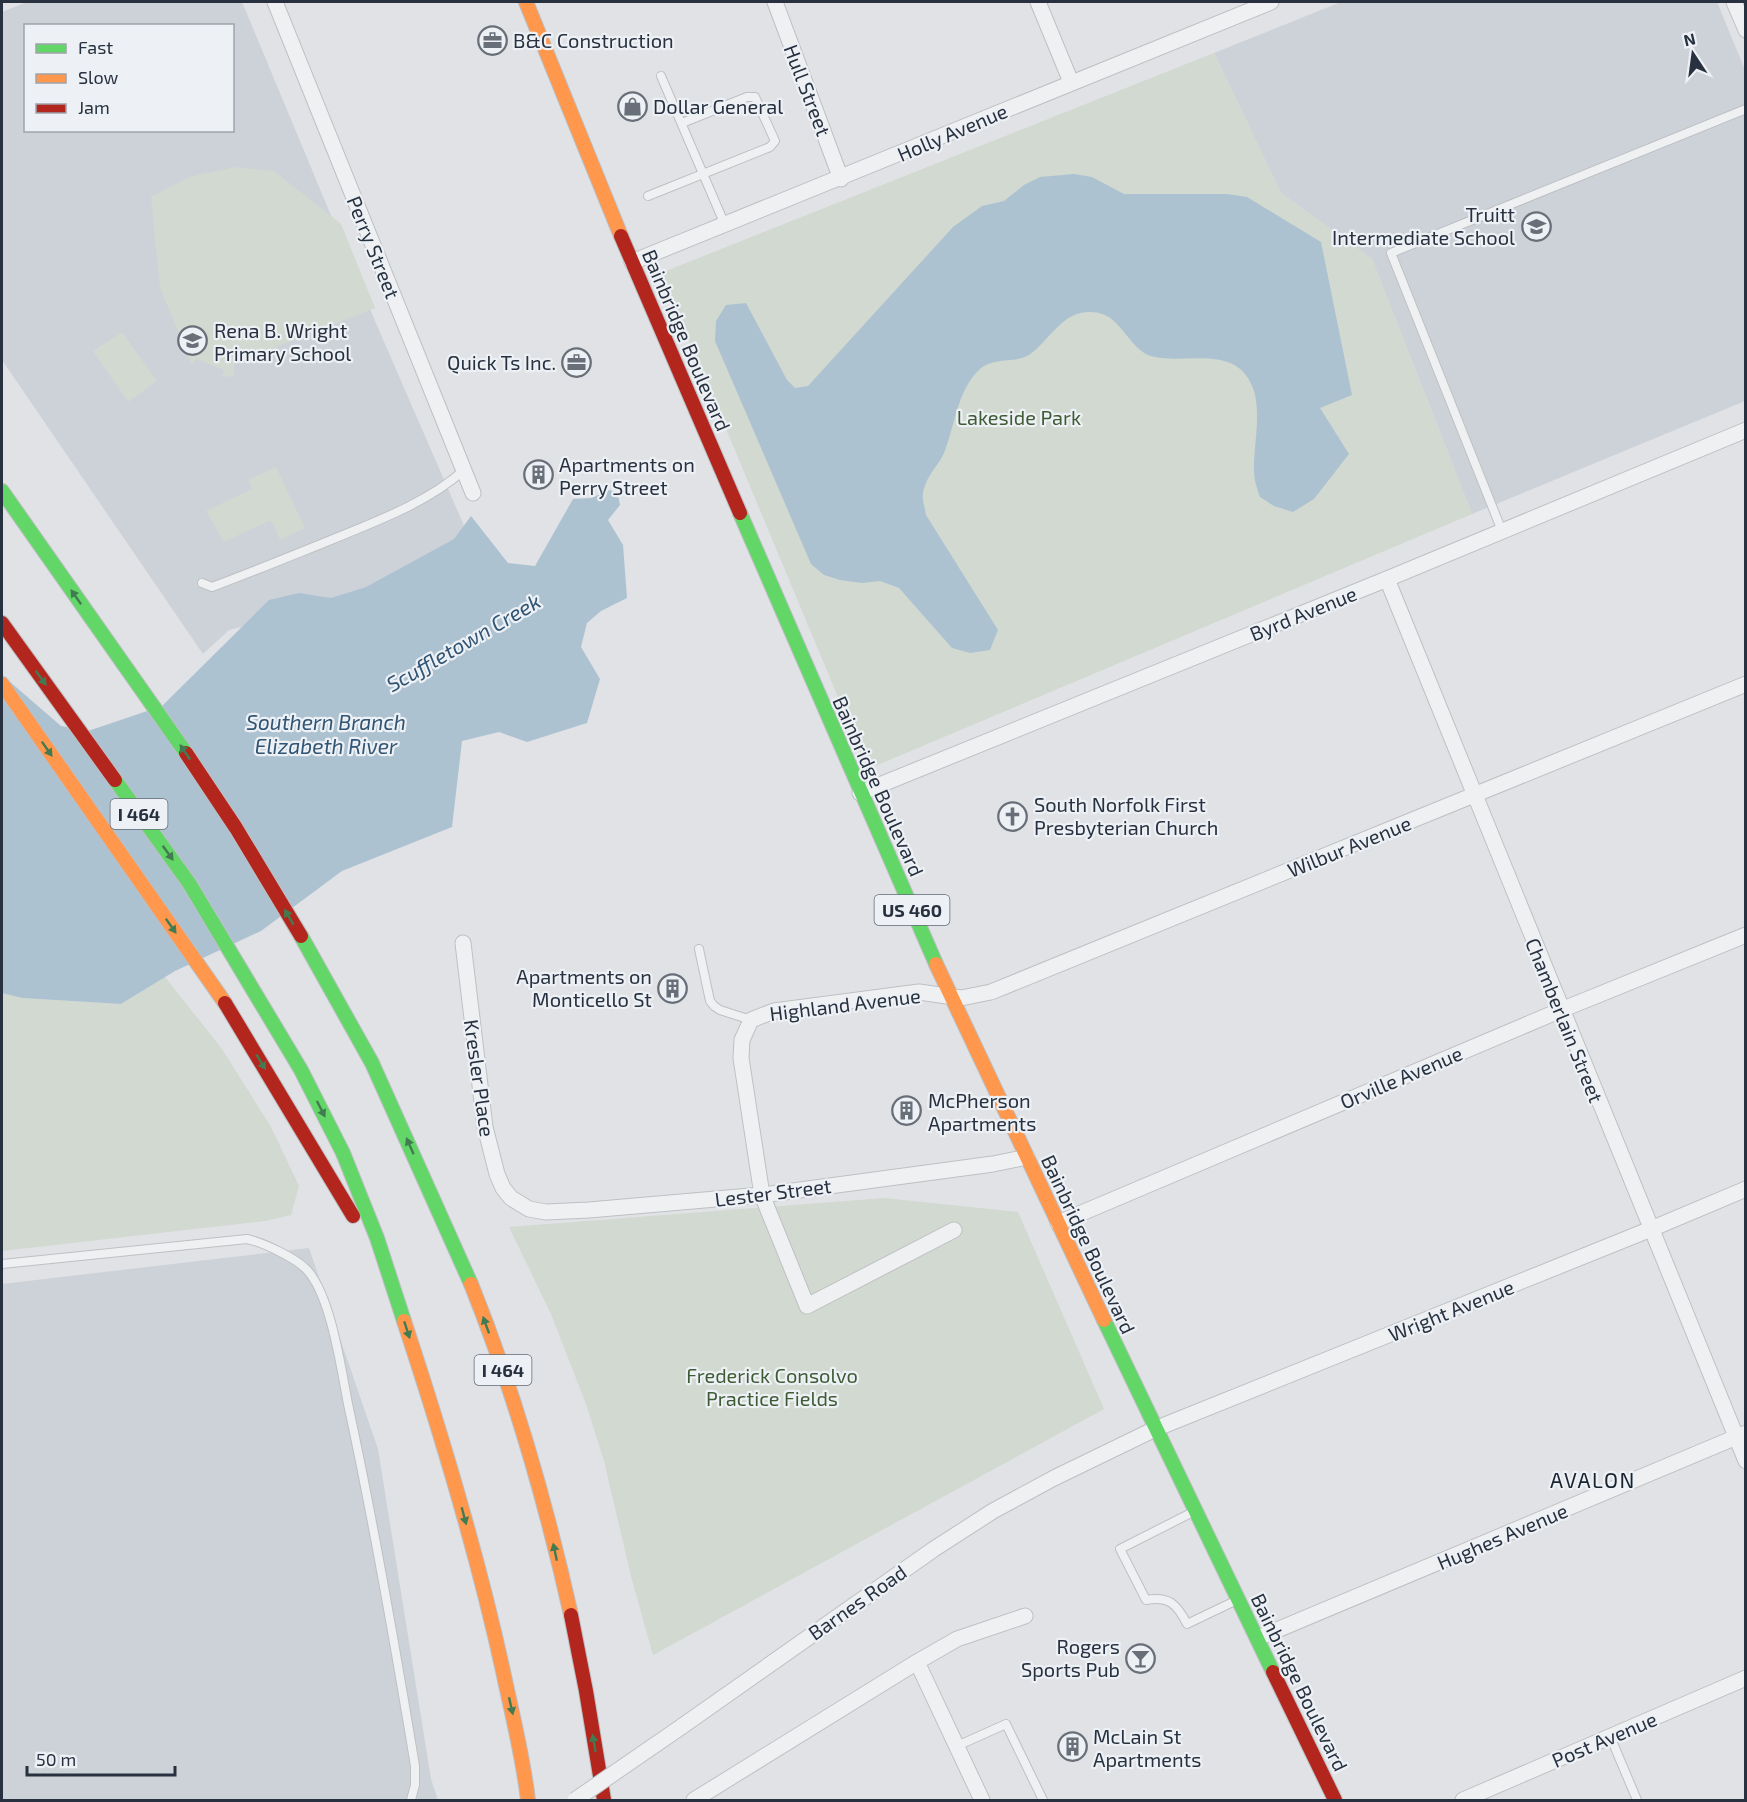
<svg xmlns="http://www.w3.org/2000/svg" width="1747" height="1802" font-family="'Exo 2',sans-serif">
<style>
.built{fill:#cdd2d9;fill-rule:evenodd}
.green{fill:#d1d9d0}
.water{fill:#adc2d1}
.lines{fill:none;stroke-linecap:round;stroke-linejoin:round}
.lane-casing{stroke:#bec0c3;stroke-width:10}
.street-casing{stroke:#bec0c3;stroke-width:17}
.fast-casing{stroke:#bcbfc3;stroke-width:16}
.slow-casing{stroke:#bcbfc3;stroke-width:16}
.jam-casing{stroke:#bcbfc3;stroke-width:16}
.lane{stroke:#eff0f2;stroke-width:8}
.street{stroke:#eff0f2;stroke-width:15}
.fast{stroke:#63d668;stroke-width:14}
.slow{stroke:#ff974d;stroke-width:14}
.jam{stroke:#b3261e;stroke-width:14}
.street-bridge-casing{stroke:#bec0c3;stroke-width:17;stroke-linecap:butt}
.street-bridge{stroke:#eff0f2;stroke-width:15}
.oneway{fill:#427b51}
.labels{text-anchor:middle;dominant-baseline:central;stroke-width:4.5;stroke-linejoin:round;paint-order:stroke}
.shield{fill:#edf1f5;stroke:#626b76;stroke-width:1.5}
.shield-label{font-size:18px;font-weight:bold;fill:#27313f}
.poi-label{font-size:20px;fill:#27313f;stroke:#edf1f5;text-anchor:start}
.street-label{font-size:20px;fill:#27313f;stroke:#edf1f5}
.park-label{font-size:20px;fill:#3e5b34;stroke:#edf1f5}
.water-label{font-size:21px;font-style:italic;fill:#305473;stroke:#edf1f5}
.neighbourhood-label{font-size:21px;letter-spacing:1.5px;fill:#19222f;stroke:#edf1f5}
</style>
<rect width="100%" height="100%" fill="#e0e2e5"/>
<g class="built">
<path d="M27,2H242L375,321L475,551L317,607L229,630L203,654L2,360V12ZM26,26H232V130H26Z"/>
<path d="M1341,2H1717L1745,70V401L1472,514L1372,259L1281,193L1214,53Z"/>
<path d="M309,1248L378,1449L431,1779L438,1800H2V1284Z"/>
</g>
<g class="green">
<path d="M1214,53L1281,193L1372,259L1472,514L868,769L661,273Z"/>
<path d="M235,167L274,171L341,224L375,308L234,364V376L222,377L224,370L196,359L192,365L160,288L151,197L189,177Z"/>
<path d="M122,332L157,381L128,402L93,351Z"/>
<path d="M276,467L305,528L280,540L273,523L269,521L224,542L206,511L252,489L248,480Z"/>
<path d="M165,977L222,1049L271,1127L299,1186L291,1215L265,1221L2,1251V993L22,998L121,1004Z"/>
<path d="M884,1198L1018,1212L1104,1409L653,1655L631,1576L604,1461L586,1404L551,1314L509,1227Z"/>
</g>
<g class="water">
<path d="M1074,174L1092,177L1124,194H1227L1247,197L1321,242L1352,395L1320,408L1349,454L1314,499L1293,512L1274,506L1260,497C1257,489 1254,479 1254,471C1253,441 1266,399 1245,374C1225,349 1182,363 1155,357C1127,352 1123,312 1091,312C1064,311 1052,336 1033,352C1017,366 995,355 979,370C957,391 955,426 944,453C937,468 927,474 923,493C922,500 925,508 926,515L998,630L990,650L970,653L952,648L899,588L880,581L862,583L840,580L824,575L811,564L715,341L716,321L726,305L746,303L787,380L795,388L808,386L953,227L982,206L1004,201L1024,185L1040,177Z"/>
<path d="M610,490L618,495L620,505L608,520L623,545L627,598L601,611L587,623L581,647L600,679L587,723L527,742L499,732L462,741L452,827L342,871L261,931L175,971L121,1004L22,998L2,993V675L61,726L88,731L162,706L269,600L299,593L331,598L366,587L454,539L471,516L508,563L535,566L573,499L591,498Z"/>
</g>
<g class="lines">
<defs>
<g id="lane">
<path d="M661,76L725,225"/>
<path d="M648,196L770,147L775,141L755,97H747L682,123"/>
<path d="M1502,531L1391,253L1746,109"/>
<path d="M202,583L212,587C252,572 291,556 331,540C377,521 427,503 464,470"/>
<path d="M699,949L710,1001L714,1006L720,1010L751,1020"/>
<path d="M2,1264L247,1239C262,1242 296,1258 307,1270C331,1296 341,1368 348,1404C374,1524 395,1645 415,1766V1785L411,1800"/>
<path d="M1193,1512L1120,1549L1146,1600C1169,1596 1177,1604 1187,1624L1235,1601"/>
<path d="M1610,1736L1637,1800"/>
<path d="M957,1746L1006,1724L1043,1800"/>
</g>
<g id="street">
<path d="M275,2L473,493"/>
<path d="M775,2L841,179"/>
<path d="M1038,2L1071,82"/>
<path d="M1734,2L1746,30"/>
<path d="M632,262C846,177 1058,87 1271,2"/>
<path d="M1387,579L1746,1461"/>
<path d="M860,793L1387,579L1746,430"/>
<path d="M463,943L485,1127L497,1174L503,1188L511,1198L529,1209L546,1212L589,1210L762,1195L993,1164L1027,1157"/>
<path d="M1058,1223L1561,1010L1746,935"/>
<path d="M954,1230L807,1306L762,1195L741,1058L742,1040L751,1020L774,1011L919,992L961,998L991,992L1746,684"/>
<path d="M1258,1638L1746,1433"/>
<path d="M917,1662L982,1800"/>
<path d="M681,1727L934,1549L993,1511L1054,1478L1155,1429L1651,1229L1746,1189"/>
<path d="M694,1800L917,1662L957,1639L1025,1616"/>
<path d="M1463,1800L1746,1678"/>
</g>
<g id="fast">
<path d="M2,491L186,753"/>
<path d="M740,513L936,964"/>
<path d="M115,780L189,883L301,1070L343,1153L377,1238L404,1321"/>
<path d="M301,936L372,1063L471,1284"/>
<path d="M1104,1320L1273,1672"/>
</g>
<g id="slow">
<path d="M526,2L621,236"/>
<path d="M2,684L225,1003"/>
<path d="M936,964L1104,1320"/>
<path d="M471,1284C514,1391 546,1503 571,1615"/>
<path d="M404,1321C442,1436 477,1552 503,1671C512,1714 523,1756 528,1800"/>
</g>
<g id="jam">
<path d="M621,236L740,513"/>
<path d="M2,623L115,780"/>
<path d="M186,753L236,828L301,936"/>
<path d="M225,1003L353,1216"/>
<path d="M571,1615L586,1691L604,1800"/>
<path d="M1273,1672L1335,1800"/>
</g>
</defs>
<use href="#lane" class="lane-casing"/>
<use href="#street" class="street-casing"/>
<use href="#fast" class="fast-casing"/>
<use href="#slow" class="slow-casing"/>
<use href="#jam" class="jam-casing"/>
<use href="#lane" class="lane"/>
<use href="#street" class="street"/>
<use href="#fast" class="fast"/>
<use href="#slow" class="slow"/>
<use href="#jam" class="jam"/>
<defs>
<path id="street-bridge" d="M575,1800L681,1727"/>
</defs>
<use href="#street-bridge" class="street-bridge-casing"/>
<use href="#street-bridge" class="street-bridge"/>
</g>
<defs><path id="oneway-solid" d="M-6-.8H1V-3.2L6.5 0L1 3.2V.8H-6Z" transform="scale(1.5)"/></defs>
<g class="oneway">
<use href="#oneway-solid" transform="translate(76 597) rotate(-125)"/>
<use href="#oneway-solid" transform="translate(41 678) rotate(54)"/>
<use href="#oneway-solid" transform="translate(47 749) rotate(55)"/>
<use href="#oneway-solid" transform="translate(185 752) rotate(-124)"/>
<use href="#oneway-solid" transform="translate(168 853) rotate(54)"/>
<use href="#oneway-solid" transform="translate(289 917) rotate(-120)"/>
<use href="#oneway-solid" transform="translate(171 926) rotate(55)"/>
<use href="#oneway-solid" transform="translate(261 1062) rotate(59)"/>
<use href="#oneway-solid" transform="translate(321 1109) rotate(63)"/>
<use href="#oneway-solid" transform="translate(410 1146) rotate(-114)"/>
<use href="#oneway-solid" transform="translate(486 1325) rotate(-110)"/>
<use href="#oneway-solid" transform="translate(407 1330) rotate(72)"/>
<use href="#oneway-solid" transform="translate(464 1516) rotate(75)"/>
<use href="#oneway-solid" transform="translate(555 1552) rotate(-102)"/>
<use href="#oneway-solid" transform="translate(511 1706) rotate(77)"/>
<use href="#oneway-solid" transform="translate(594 1743) rotate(-100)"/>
</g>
<defs>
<symbol id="office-ring" viewBox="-11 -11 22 22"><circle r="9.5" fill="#edf1f5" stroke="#686f79" stroke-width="1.5"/><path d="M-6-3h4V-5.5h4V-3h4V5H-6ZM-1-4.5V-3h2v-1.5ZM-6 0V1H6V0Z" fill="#686f79"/></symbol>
<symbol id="shop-ring" viewBox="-11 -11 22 22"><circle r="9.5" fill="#edf1f5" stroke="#686f79" stroke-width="1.5"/><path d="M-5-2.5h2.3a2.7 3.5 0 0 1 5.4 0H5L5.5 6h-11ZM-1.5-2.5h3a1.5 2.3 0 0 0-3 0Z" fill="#686f79"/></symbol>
<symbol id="school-ring" viewBox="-11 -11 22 22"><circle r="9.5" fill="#edf1f5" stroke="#686f79" stroke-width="1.5"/><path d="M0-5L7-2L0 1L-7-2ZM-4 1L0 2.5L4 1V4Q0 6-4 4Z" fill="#686f79"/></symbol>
<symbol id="building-ring" viewBox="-11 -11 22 22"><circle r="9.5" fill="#edf1f5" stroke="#686f79" stroke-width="1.5"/><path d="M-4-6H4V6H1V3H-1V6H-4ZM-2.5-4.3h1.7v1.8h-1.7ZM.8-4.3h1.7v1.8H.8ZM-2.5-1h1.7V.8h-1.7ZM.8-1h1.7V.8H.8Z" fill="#686f79"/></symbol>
<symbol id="church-ring" viewBox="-11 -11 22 22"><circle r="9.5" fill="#edf1f5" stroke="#686f79" stroke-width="1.5"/><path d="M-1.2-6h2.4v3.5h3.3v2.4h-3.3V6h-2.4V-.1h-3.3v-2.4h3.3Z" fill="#686f79"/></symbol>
<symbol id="bar-ring" viewBox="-11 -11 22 22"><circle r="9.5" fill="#edf1f5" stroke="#686f79" stroke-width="1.5"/><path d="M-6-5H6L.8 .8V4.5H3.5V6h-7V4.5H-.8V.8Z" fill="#686f79"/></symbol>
</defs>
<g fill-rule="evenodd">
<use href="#office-ring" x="476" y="24" width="33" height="33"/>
<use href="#shop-ring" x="616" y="90" width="33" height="33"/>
<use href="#school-ring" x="1520" y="210" width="33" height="33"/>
<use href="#school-ring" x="176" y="324" width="33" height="33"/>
<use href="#office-ring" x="560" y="346" width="33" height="33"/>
<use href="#building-ring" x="522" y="458" width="33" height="33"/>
<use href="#church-ring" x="996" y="800" width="33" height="33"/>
<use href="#building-ring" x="656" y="972" width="33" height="33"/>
<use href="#building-ring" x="890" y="1094" width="33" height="33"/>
<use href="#bar-ring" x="1124" y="1642" width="33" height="33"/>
<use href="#building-ring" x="1056" y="1730" width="33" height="33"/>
</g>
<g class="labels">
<g class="shield">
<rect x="110.5" y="799" width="57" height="30" rx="4.5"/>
<rect x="874.5" y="895" width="75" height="30" rx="4.5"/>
<rect x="474.5" y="1355" width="57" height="30" rx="4.5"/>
</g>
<g class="shield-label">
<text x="139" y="814">I 464</text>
<text x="912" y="910">US 460</text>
<text x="503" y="1370">I 464</text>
</g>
<g class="poi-label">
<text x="513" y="40">B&amp;C Construction</text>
<text x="653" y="106">Dollar General</text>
<text x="1515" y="214" text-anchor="end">Truitt<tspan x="1515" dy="23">Intermediate School</tspan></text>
<text x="214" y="330">Rena B. Wright<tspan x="214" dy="23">Primary School</tspan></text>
<text x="556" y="362" text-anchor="end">Quick Ts Inc.</text>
<text x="559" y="464">Apartments on<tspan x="559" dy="23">Perry Street</tspan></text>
<text x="1034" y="804">South Norfolk First<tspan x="1034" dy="23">Presbyterian Church</tspan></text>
<text x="652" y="976" text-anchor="end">Apartments on<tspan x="652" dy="23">Monticello St</tspan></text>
<text x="928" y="1100">McPherson<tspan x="928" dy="23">Apartments</tspan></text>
<text x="1120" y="1646" text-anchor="end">Rogers<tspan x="1120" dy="23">Sports Pub</tspan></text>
<text x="1093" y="1736">McLain St<tspan x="1093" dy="23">Apartments</tspan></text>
</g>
<g class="street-label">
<text transform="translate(808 90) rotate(69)">Hull Street</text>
<text transform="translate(952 132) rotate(-23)">Holly Avenue</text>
<text transform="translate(374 247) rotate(68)">Perry Street</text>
<text transform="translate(687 340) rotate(67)">Bainbridge Boulevard</text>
<text transform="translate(1303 613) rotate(-22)">Byrd Avenue</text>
<text transform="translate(879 786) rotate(66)">Bainbridge Boulevard</text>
<text transform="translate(1349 846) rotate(-22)">Wilbur Avenue</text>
<text transform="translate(845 1004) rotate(-7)">Highland Avenue</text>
<text transform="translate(1565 1020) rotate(68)">Chamberlain Street</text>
<text transform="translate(1401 1077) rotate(-23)">Orville Avenue</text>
<text transform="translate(480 1078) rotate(82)">Kresler Place</text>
<text transform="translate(773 1192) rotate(-7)">Lester Street</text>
<text transform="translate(1089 1244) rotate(65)">Bainbridge Boulevard</text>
<text transform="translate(1451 1310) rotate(-22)">Wright Avenue</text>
<text transform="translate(1502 1536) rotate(-23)">Hughes Avenue</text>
<text transform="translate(857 1602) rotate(-35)">Barnes Road</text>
<text transform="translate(1300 1682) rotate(64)">Bainbridge Boulevard</text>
<text transform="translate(1604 1739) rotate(-23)">Post Avenue</text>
</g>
<g class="park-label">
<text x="1019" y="417">Lakeside Park</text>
<text x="772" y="1375">Frederick Consolvo<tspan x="772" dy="23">Practice Fields</tspan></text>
</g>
<g class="water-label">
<text transform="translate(463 642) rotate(-30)">Scuffletown Creek</text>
<text x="326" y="721">Southern Branch<tspan x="326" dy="24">Elizabeth River</tspan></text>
</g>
<g class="neighbourhood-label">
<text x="1593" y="1479">AVALON</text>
</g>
</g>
<rect width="1747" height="1802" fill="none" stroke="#27313f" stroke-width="6"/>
<rect x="24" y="24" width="210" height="108" fill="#edf1f5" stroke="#9ea4ac" stroke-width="1.5"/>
<rect x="36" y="44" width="30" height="9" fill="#63d668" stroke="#9ea4ac" stroke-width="1.5"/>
<text x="78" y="54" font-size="18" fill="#27313f">Fast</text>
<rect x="36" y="74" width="30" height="9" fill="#ff974d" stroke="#9ea4ac" stroke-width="1.5"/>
<text x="78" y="84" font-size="18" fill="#27313f">Slow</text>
<rect x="36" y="104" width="30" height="9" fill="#b3261e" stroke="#9ea4ac" stroke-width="1.5"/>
<text x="78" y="114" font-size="18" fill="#27313f">Jam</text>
<g transform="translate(1693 54) rotate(347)" stroke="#edf1f5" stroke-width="4.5" paint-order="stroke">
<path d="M0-4.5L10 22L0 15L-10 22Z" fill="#27313f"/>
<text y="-9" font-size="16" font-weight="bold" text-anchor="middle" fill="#27313f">N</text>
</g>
<path d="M27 1766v9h148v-9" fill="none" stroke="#27313f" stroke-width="3"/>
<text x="36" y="1766" font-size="18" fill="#27313f" stroke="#edf1f5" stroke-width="4.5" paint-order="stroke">50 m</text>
</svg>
